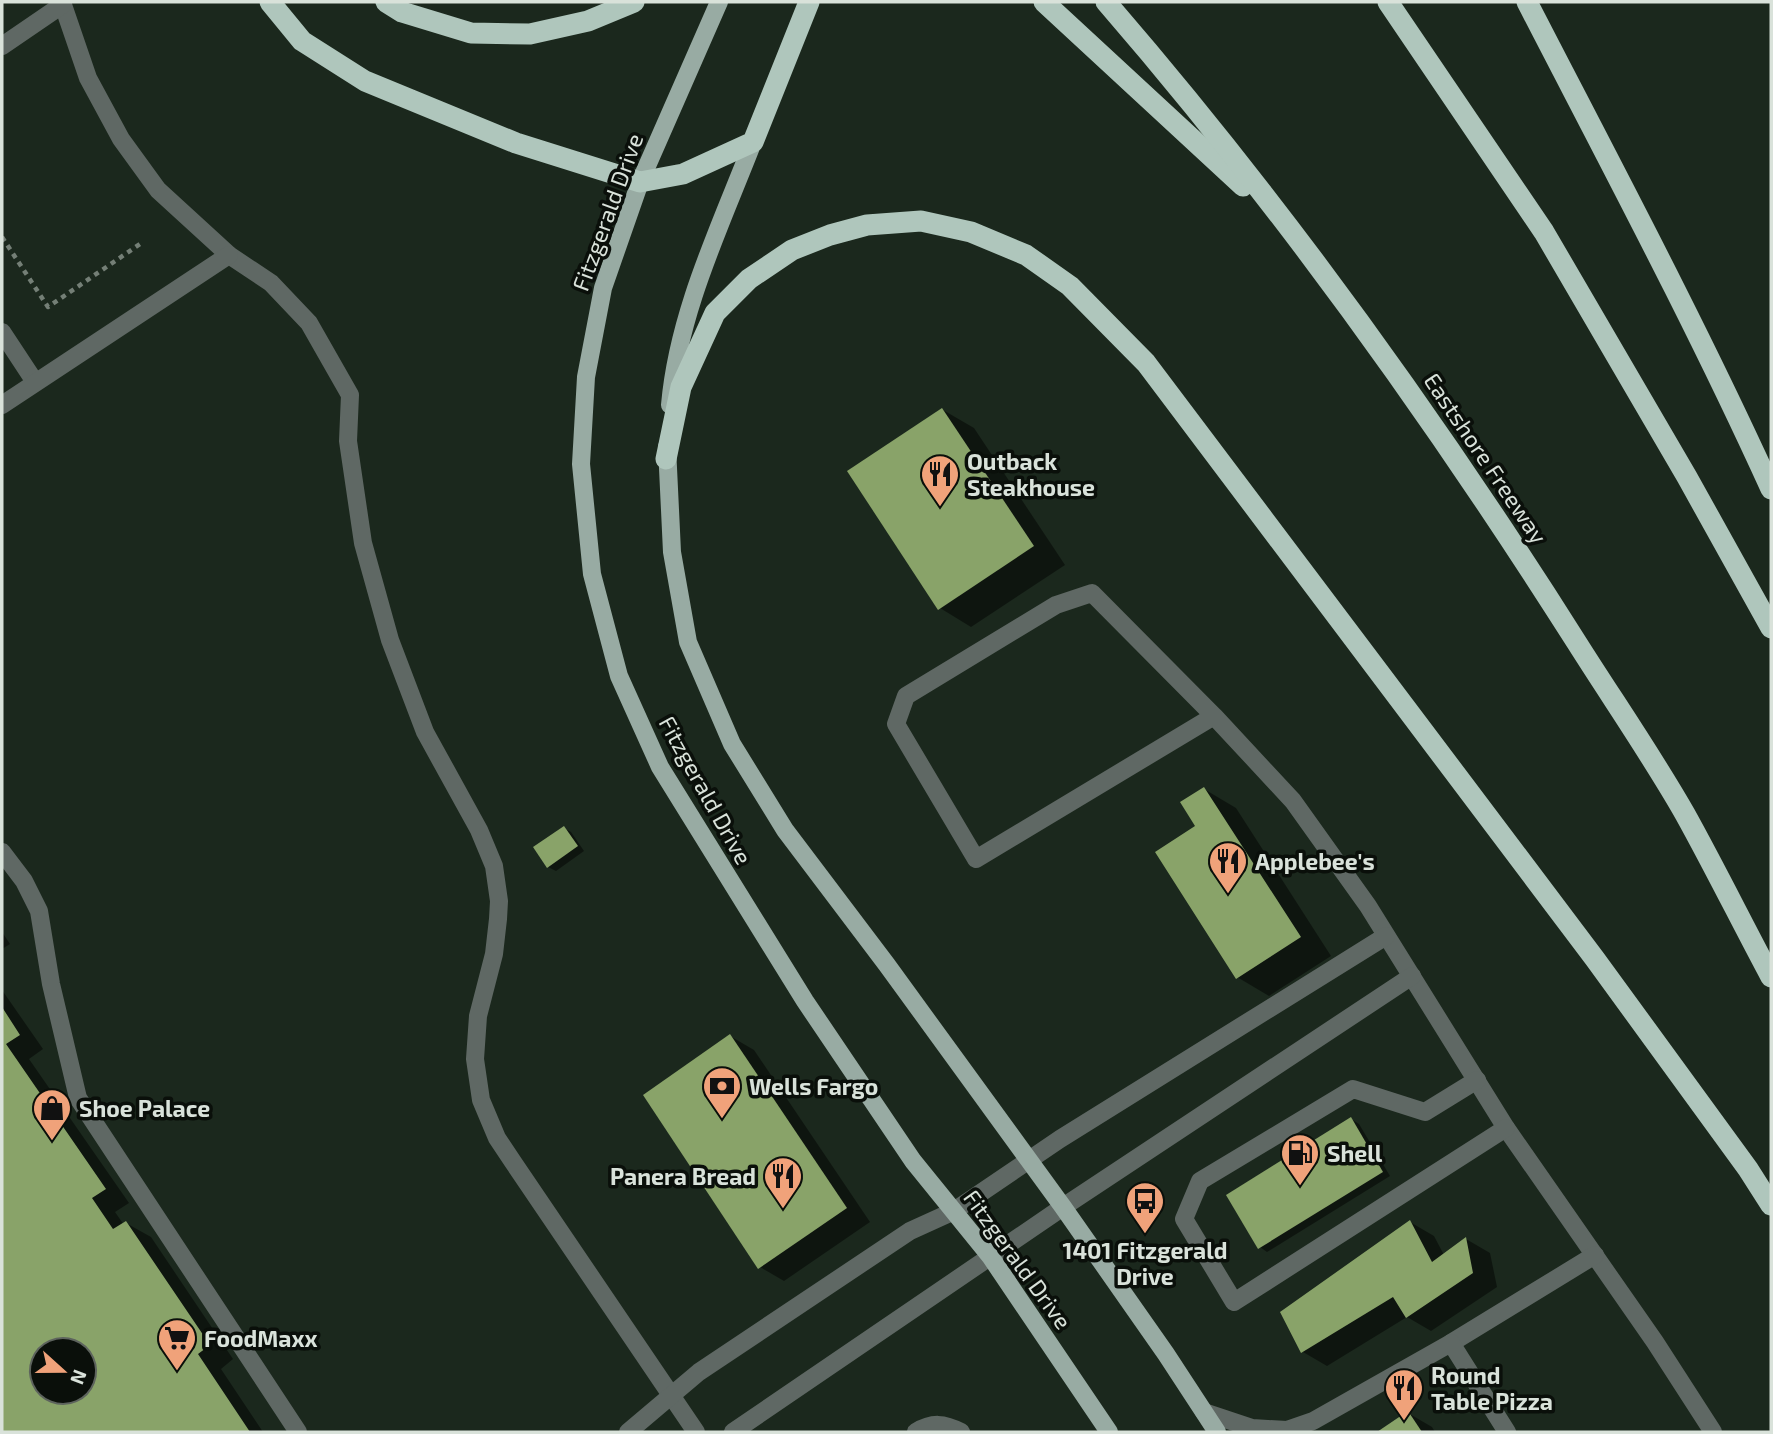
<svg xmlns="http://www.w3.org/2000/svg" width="1773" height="1434" font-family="'Exo 2',sans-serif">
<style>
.shadow{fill:#0007;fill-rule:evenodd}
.building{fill:#89a369;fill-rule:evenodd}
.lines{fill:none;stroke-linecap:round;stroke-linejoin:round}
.path{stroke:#747f76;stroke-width:4.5;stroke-dasharray:5 5;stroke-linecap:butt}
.minor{stroke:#5f6864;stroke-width:18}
.major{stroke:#98aba3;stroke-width:18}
.highway{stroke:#afc6bc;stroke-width:21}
.labels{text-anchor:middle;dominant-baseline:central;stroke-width:7;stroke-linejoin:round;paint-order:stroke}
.street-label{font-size:23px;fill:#d9e2da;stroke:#0a0f0a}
.poi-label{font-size:23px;font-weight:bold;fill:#d9e2da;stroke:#0a0f0a;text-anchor:start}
</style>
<rect width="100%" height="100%" fill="#1b281d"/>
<g class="shadow">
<path d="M943,410L974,428L1065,565L971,627L940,608Z"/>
<path d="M1204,789L1236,808L1331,956L1269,996L1237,977Z"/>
<path d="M564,828L571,832L584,851L556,871L548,867Z"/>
<path d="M2,932L10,944L2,949Z"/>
<path d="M2,990L43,1049L29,1059L129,1203L115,1212L124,1225L126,1223L151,1237L233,1359L221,1369L263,1432H2ZM42,1350H84V1392H42Z"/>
<path d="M730,1036L754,1050L870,1222L784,1281L760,1267Z"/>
<path d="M1351,1119L1359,1124L1390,1176L1267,1252L1260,1247Z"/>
<path d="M1410,1222L1434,1236L1444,1255L1466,1239L1490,1253L1497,1287L1431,1331L1407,1317L1327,1366L1303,1352L1282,1312Z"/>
<path d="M1408,1413L1432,1427L1435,1432H1380Z"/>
</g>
<g class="building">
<path d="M942,408L1034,546L938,610L847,471Z"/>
<path d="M1204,787L1301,937L1236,979L1155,852L1195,826L1180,802Z"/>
<path d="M564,826L578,846L547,868L533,847Z"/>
<path d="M2,1007L20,1035L6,1044L106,1189L92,1198L113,1229L126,1221L210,1345L198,1354L250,1432H2ZM42,1350H84V1392H42Z"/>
<path d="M730,1034L847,1208L758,1269L643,1095Z"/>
<path d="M1351,1117L1383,1172L1258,1249L1226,1195Z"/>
<path d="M1410,1220L1432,1262L1466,1237L1473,1273L1406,1318L1393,1297L1301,1353L1280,1312Z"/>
<path d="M1408,1411L1422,1432H1377Z"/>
</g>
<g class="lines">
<path class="path" d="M2,237L48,307L140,244"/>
<g class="minor">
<path d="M62,2L88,78L121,139L158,190L229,255L271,283L309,323L350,395L348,441L363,543L390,640L425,732L479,830L494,866L499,901L498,919L494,954L478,1016L475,1059L481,1100L497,1138L513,1162L696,1432"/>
<path d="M2,46L62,5"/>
<path d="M2,332L35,382"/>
<path d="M2,405L229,255"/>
<path d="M1214,716L976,859L896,724L906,696L1056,605L1092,593L1214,716L1293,801L1368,906L1506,1128L1655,1342L1713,1432"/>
<path d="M2,852L24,881L39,911L51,984L78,1098L298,1432"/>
<path d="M1477,1080L1425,1112L1353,1089L1200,1181L1184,1219L1234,1302L1506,1128"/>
<path d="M1451,1343L1595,1255"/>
<path d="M1204,1412L1252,1428L1287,1430L1313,1421L1451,1343L1507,1432"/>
<path d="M628,1432L699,1372L910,1231L954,1211L1060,1139L1386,936"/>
<path d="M733,1432L1063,1207L1412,976"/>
<path d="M916,1432C932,1422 944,1423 961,1432"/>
</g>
<g class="major">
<path d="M719,2L640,182L603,288L586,377L581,464L592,574L619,676L660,767L805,1001L913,1161L990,1256L1109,1432"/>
<path d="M670,405C678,313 720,227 753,142"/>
<path d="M667,447L672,552L688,642L732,744L785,830L887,965L1063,1207L1166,1354L1217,1432"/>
</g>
<g class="highway">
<path d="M270,2L302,41L365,81L516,143L640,182L683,174L753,142L809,2"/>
<path d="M386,2L402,12L471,33L530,34L588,21L634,2"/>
<path d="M1044,2L1243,186"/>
<path d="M1106,2C1280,203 1435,419 1577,643C1613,700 1652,756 1685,814C1715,868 1742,923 1771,977"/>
<path d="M1388,2L1544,232L1687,477L1771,628"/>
<path d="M1527,2C1610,163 1696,324 1771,489"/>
<path d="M666,459L681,387L715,313L749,279L792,250L830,235L867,225L921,221L971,232L1026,255L1070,286L1146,363L1595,959L1748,1169L1771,1205"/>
</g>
</g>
<defs>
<symbol id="restaurant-pin" viewBox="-11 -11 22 30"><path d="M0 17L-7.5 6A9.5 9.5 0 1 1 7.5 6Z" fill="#f0a27a" stroke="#0a0f0a"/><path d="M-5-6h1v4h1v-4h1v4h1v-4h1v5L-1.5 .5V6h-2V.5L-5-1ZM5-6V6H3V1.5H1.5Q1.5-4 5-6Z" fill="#111"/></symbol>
<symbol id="bank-pin" viewBox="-11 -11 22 30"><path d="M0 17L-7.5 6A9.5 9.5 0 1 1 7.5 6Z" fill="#f0a27a" stroke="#0a0f0a"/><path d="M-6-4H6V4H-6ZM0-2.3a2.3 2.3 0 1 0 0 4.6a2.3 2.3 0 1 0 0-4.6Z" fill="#111"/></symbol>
<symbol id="shop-pin" viewBox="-11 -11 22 30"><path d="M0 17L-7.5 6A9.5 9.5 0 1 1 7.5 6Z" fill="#f0a27a" stroke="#0a0f0a"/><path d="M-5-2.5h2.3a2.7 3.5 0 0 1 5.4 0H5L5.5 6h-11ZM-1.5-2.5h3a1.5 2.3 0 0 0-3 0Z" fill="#111"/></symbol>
<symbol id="fuel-pin" viewBox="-11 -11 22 30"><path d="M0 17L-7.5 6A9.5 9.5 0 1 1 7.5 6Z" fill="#f0a27a" stroke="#0a0f0a"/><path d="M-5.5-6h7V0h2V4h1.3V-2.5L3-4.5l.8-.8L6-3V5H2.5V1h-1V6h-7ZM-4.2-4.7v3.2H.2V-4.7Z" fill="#111"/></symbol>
<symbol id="bus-pin" viewBox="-11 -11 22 30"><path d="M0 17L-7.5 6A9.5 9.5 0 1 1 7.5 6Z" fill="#f0a27a" stroke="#0a0f0a"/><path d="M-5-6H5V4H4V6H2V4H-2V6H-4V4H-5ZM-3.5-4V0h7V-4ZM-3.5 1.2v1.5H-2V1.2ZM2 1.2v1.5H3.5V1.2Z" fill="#111"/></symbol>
<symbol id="supermarket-pin" viewBox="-11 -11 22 30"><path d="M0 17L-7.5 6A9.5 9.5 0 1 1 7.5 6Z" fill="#f0a27a" stroke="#0a0f0a"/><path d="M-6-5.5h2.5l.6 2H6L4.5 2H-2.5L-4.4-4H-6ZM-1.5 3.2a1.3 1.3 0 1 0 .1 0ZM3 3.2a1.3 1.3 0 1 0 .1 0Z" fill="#111"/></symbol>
</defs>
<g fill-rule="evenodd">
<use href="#restaurant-pin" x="918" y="452" width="44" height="60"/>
<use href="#restaurant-pin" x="1206" y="839" width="44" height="60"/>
<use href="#bank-pin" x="700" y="1064" width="44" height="60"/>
<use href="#shop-pin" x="30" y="1086" width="44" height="60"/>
<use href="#fuel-pin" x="1278" y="1131" width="44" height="60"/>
<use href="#restaurant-pin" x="761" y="1154" width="44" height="60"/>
<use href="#bus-pin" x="1123" y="1179" width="44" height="60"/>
<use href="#supermarket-pin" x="155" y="1316" width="44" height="60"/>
<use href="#restaurant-pin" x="1382" y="1366" width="44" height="60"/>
</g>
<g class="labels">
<g class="street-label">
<text transform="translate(607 212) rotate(-70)">Fitzgerald Drive</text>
<text transform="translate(1486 458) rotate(56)">Eastshore Freeway</text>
<text transform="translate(706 790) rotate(61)">Fitzgerald Drive</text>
<text transform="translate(1018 1259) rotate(54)">Fitzgerald Drive</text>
</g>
<g class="poi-label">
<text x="967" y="461">Outback<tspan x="967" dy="26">Steakhouse</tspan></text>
<text x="1255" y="861">Applebee's</text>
<text x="749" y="1086">Wells Fargo</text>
<text x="79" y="1108">Shoe Palace</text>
<text x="1327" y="1153">Shell</text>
<text x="756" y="1176" text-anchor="end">Panera Bread</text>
<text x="1145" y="1250" text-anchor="middle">1401 Fitzgerald<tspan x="1145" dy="26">Drive</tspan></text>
<text x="204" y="1338">FoodMaxx</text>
<text x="1431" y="1375">Round<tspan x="1431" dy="26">Table Pizza</tspan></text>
</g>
</g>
<rect width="1773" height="1434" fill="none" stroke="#d9e2da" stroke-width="7"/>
<g transform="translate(63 1371) rotate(111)"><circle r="33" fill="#0a0f0a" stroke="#5d635d" stroke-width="2"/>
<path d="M0-5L12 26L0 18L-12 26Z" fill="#f0a27a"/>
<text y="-10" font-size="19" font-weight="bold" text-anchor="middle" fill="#d9e2da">N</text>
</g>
</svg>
